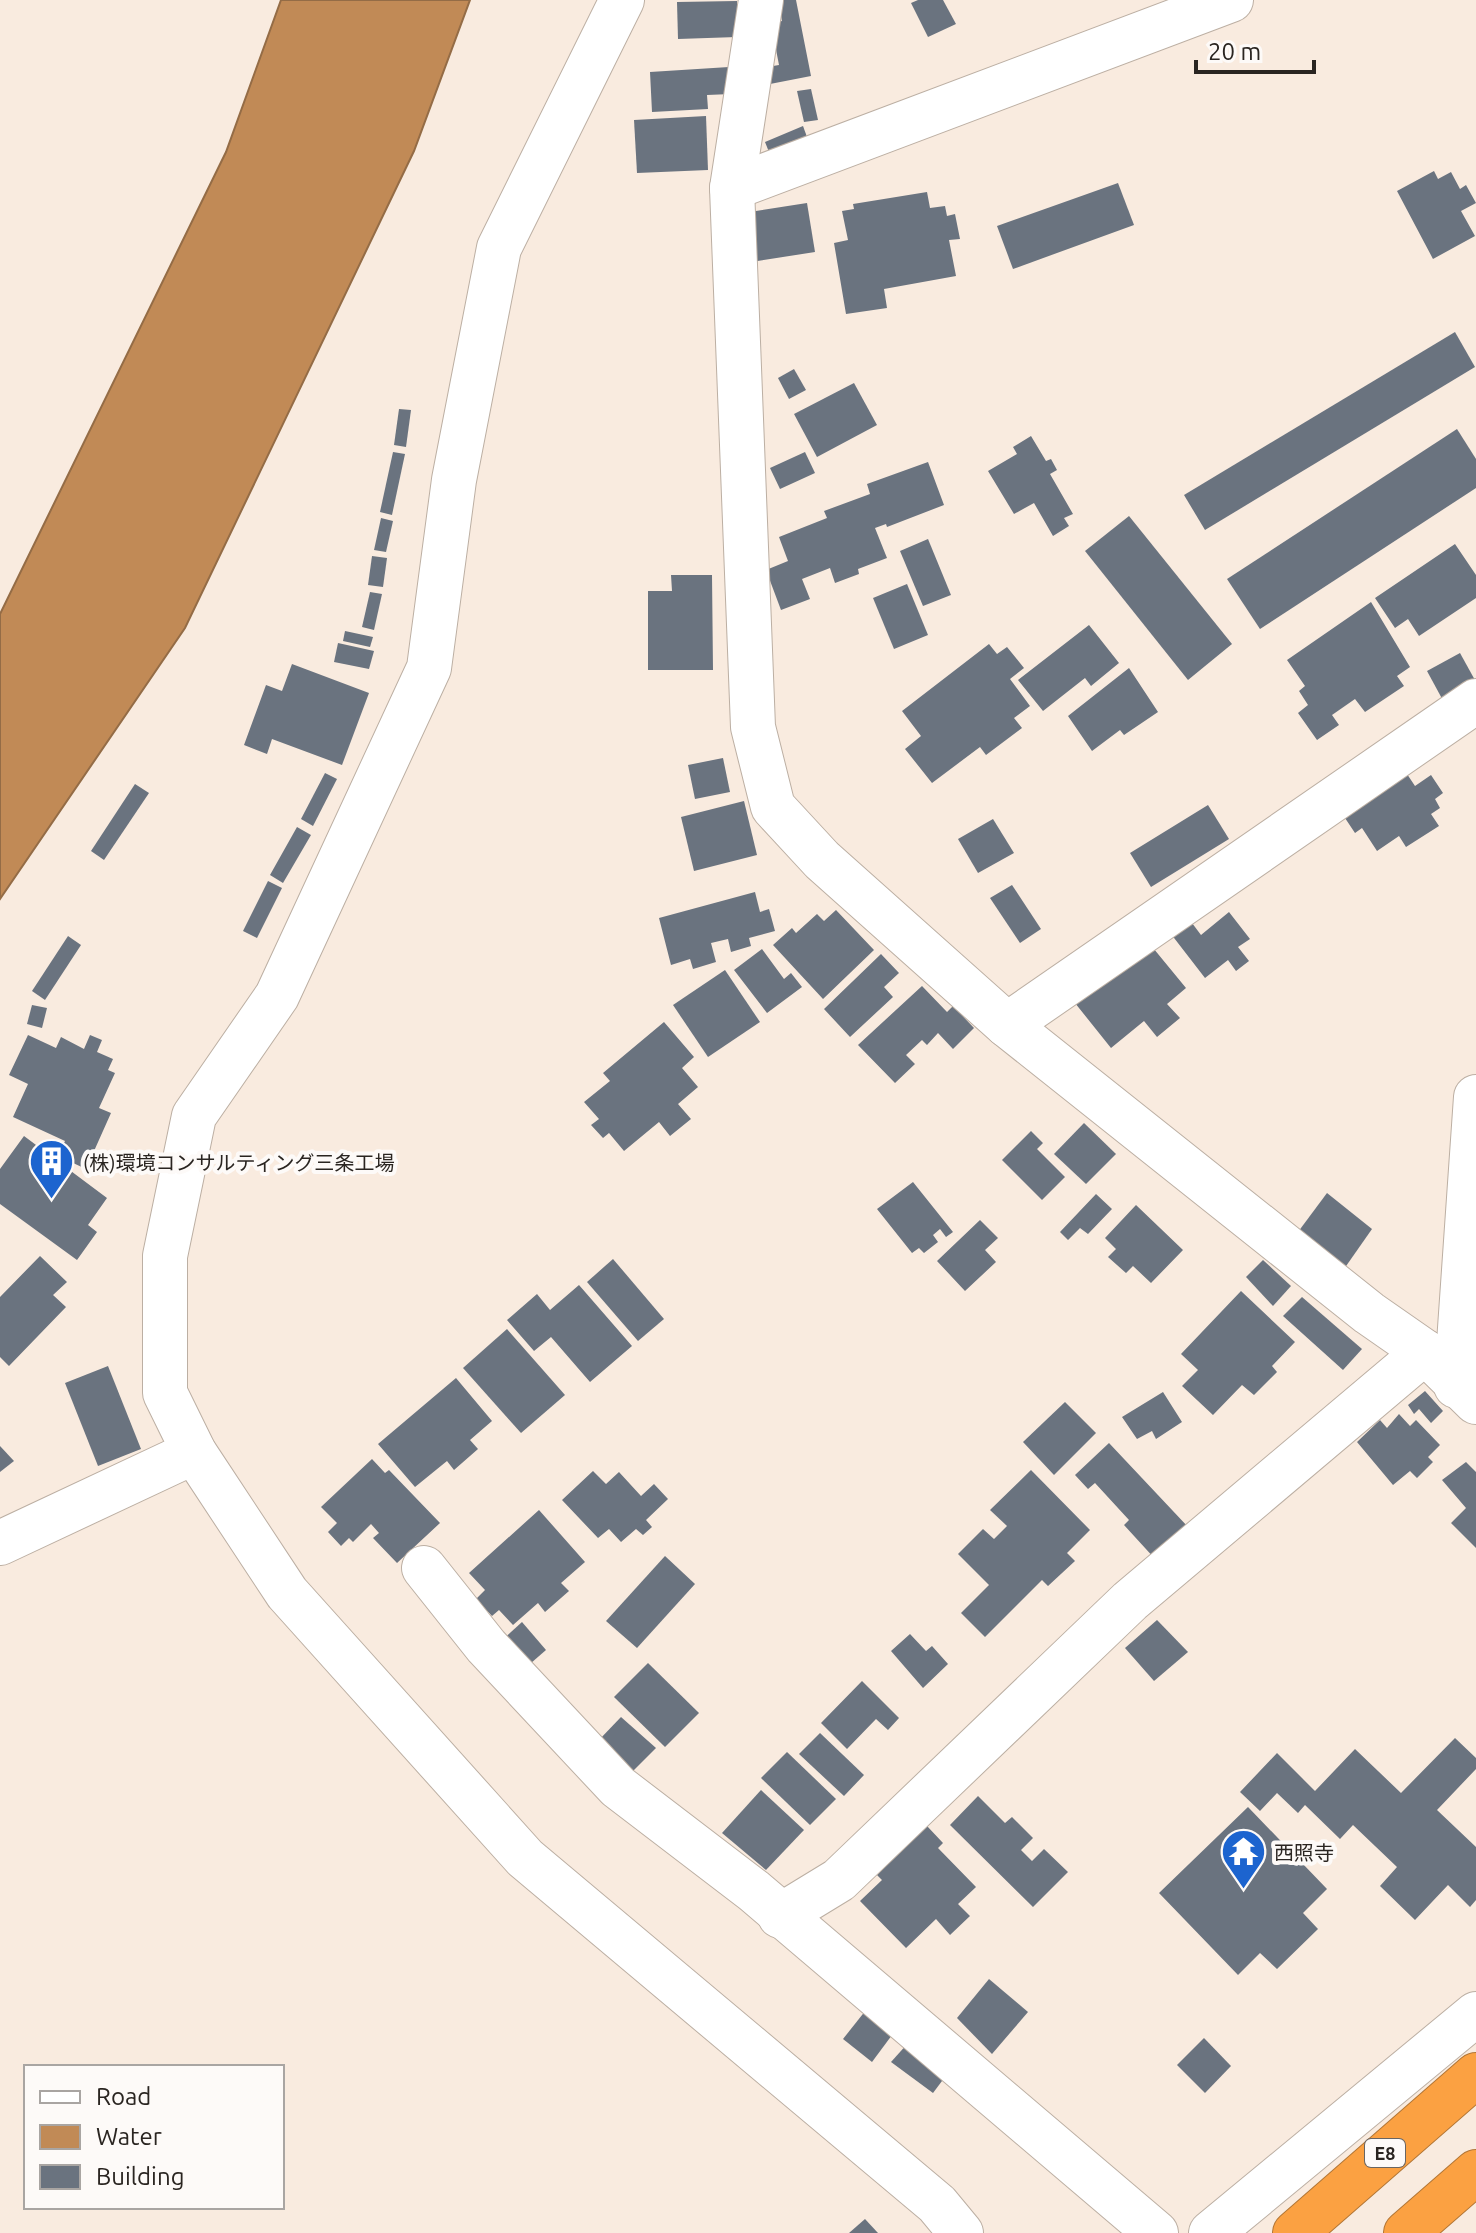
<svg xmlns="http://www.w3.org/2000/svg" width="1476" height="2233" font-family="Ubuntu,'Noto Sans JP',sans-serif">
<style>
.water{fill:#c18a56;stroke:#946c46;stroke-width:2}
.building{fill:#6a737f}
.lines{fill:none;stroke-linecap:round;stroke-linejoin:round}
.minor-casing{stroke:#bcafa3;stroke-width:46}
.highway-casing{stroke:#b27636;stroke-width:46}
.minor{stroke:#fff;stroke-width:44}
.highway{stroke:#fba142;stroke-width:44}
.labels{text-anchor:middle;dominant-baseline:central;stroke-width:8;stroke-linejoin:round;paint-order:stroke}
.shield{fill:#fdfaf8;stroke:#696562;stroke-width:2}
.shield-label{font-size:18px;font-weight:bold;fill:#2a2521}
.poi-label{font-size:20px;fill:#2a2521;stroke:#fdfaf8;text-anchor:start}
</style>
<rect width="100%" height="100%" fill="#f9ebdf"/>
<path class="water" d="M281,0H470L414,151L185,628L0,899V614L226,152Z"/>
<g class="building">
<path d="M778,0H796L811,76L770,84L767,67L779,65L771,24L782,21Z"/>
<path d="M918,0H943L956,24L928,37L911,3Z"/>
<path d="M737,1V37L678,39L677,2Z"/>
<path d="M729,67L731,94L707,95L708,109L652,112L650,72Z"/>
<path d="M811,89L818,120L804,122L797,91Z"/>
<path d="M706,116L708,170L637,173L634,120Z"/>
<path d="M803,126L807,137L769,152L765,142Z"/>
<path d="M1434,171L1438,179L1451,172L1460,189L1466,185L1476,203L1461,211L1475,236L1433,259L1397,191Z"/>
<path d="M1118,183L1134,225L1013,269L997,226Z"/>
<path d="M927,192L930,208L945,206L947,216L955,214L960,239L949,240L956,276L884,289L887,308L846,314L834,243L848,240L842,211L854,209L853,204Z"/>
<path d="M807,203L815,252L751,262L743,213Z"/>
<path d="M1455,332L1475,367L1205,530L1184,495Z"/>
<path d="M794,369L806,390L789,399L778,378Z"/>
<path d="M854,383L877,425L817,457L794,414Z"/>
<path d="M399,409L411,410L406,447L394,445Z"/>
<path d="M1457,429L1476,459V488L1260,629L1227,579Z"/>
<path d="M1031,436L1046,461L1051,459L1057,470L1050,474L1073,514L1064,518L1069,526L1053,536L1034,503L1014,514L988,471L1017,454L1013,447Z"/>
<path d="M393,452L405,454L392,515L380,512Z"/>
<path d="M805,452L815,473L780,489L770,468Z"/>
<path d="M928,462L944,505L887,527L886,524L875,528L887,558L858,569L859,574L835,583L830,568L802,579L810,599L781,610L766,570L788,561L779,537L827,518L824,511L870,494L867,484Z"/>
<path d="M1129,516L1232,644L1188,680L1085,551Z"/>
<path d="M381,518L393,521L386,552L374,550Z"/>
<path d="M928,539L951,595L923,606L900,551Z"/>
<path d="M1455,544L1476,575V598L1419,636L1408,619L1395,628L1375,598Z"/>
<path d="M372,556L387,558L383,587L368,585Z"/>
<path d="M671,575H712L713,670H648V591H672Z"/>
<path d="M907,584L928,635L894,649L873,598Z"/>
<path d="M370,592L382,594L374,630L362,627Z"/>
<path d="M1371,602L1410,667L1397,676L1404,686L1365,712L1355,699L1332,715L1339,725L1317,740L1298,713L1308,705L1299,691L1305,686L1287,660Z"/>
<path d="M1089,625L1119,663L1091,686L1085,678L1043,711L1018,680Z"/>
<path d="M345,631L373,637L370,647L343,641Z"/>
<path d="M338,643L374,651L369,669L334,662Z"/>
<path d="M989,644L997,654L1007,647L1024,668L1010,679L1030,706L1014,718L1022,728L986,755L980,747L932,783L905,749L921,736L902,711Z"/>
<path d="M1460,653L1476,682L1446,706L1427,671Z"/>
<path d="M292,664L369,693L342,765L272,739L267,754L244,745L266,685L282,691Z"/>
<path d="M1129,668L1158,712L1124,735L1120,730L1092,751L1068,716Z"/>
<path d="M723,758L730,792L695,799L688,765Z"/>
<path d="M1405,771L1415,786L1431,775L1443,793L1435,799L1440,808L1431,814L1439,826L1406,847L1399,836L1377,851L1362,828L1355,833L1341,812Z"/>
<path d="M325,773L337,779L313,826L301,819Z"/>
<path d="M135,784L149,793L104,860L91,851Z"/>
<path d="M744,801L757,855L694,871L681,817Z"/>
<path d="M1208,805L1229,839L1151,887L1130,853Z"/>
<path d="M993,819L1014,853L978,873L958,839Z"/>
<path d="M297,827L311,835L283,883L270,875Z"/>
<path d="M268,881L282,888L257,938L243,931Z"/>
<path d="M1012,885L1041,929L1020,943L990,898Z"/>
<path d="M755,892L760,912L769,909L775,931L749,938L751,946L731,952L728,939L711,943L716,962L693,969L690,959L671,965L659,918Z"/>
<path d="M836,910L874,950L823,999L773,945L792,928L796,933L817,914L824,921Z"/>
<path d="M1229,912L1250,939L1238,947L1249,961L1236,971L1228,960L1205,978L1171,934L1189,919L1201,935Z"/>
<path d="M68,936L81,945L45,1000L32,991Z"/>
<path d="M1149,943L1186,988L1167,1004L1180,1018L1157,1037L1144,1021L1111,1048L1075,1003Z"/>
<path d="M762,949L784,979L791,973L802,987L767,1013L734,970Z"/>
<path d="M881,954L899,973L884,987L893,997L850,1037L824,1009Z"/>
<path d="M725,970L760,1022L708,1057L673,1005Z"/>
<path d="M922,986L947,1012L953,1006L974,1028L953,1049L938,1033L927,1045L922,1040L906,1055L915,1064L895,1083L858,1045Z"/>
<path d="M32,1005L47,1008L42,1028L27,1024Z"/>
<path d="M664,1022L694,1057L682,1068L698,1087L678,1104L691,1119L670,1136L659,1122L624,1151L609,1133L603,1138L591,1125L599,1119L584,1102L610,1081L603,1073Z"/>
<path d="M28,1035L56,1048L61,1037L84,1049L90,1035L102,1040L97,1052L113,1059L108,1070L115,1073L99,1108L111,1113L86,1169L58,1156L65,1141L13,1117L28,1084L9,1075Z"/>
<path d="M1084,1123L1116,1154L1086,1184L1054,1154Z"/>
<path d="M1031,1131L1043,1143L1037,1149L1065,1177L1042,1200L1002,1160Z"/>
<path d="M24,1136L107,1198L88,1225L97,1232L77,1260L0,1204V1169Z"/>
<path d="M913,1182L953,1232L946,1237L940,1229L933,1235L938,1242L924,1253L919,1248L912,1253L877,1209Z"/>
<path d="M1327,1193L1372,1229L1344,1269L1298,1232Z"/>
<path d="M1096,1194L1112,1209L1088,1234L1080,1228L1068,1240L1060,1232Z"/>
<path d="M1136,1205L1183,1250L1151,1283L1133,1266L1126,1273L1108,1257L1116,1249L1105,1238Z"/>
<path d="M980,1220L998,1238L985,1250L996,1262L965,1291L937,1261Z"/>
<path d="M40,1256L67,1282L53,1295L66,1307L9,1366L0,1357V1297Z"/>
<path d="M613,1259L664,1319L638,1341L587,1282Z"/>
<path d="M1263,1260L1291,1286L1273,1306L1246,1277Z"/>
<path d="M579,1285L632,1346L590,1382L551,1337L534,1351L507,1320L537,1294L550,1310Z"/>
<path d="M1241,1291L1295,1342L1272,1366L1277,1372L1254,1395L1242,1385L1213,1415L1182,1386L1198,1370L1181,1354Z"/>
<path d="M1302,1297L1362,1349L1343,1370L1283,1316Z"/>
<path d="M507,1329L565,1395L521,1433L463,1368Z"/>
<path d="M108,1366L141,1449L98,1466L65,1383Z"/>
<path d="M456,1378L492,1421L470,1440L478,1449L454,1470L447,1461L415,1487L378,1444Z"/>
<path d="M1425,1391L1443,1411L1431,1423L1419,1409L1414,1414L1408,1405Z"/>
<path d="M1163,1392L1182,1422L1156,1439L1152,1431L1137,1439L1122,1417Z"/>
<path d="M1065,1402L1096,1433L1054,1475L1023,1442Z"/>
<path d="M1399,1414L1410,1426L1416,1420L1440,1445L1428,1457L1433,1462L1417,1478L1410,1471L1393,1485L1357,1442L1380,1420L1387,1428Z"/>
<path d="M1109,1443L1189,1528L1156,1560L1124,1525L1129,1520L1095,1483L1088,1489L1075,1475Z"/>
<path d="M0,1446L14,1461L0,1472Z"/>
<path d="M372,1459L385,1473L389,1470L440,1523L397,1563L373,1538L379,1533L371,1524L353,1542L349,1538L341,1546L328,1532L337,1523L321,1507Z"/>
<path d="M1466,1462L1476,1472V1548L1451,1523L1466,1508L1442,1480Z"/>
<path d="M1031,1470L1090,1530L1067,1553L1075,1561L1048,1586L1042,1580L985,1637L961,1613L989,1585L958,1554L983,1529L994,1539L1007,1526L990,1510Z"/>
<path d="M593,1471L606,1484L619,1472L641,1496L654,1484L668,1499L646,1520L652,1527L643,1535L636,1529L621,1542L609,1529L598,1538L562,1500Z"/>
<path d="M539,1510L585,1562L561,1583L569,1591L545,1612L538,1603L513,1625L499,1610L492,1616L476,1599L485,1590L469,1573Z"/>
<path d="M665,1556L695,1584L637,1648L606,1621Z"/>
<path d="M1157,1620L1188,1652L1154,1681L1125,1648Z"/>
<path d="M522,1622L546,1650L523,1670L500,1642Z"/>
<path d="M910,1634L926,1651L932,1646L948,1664L923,1688L891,1651Z"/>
<path d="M648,1663L699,1713L665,1747L614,1697Z"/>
<path d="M862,1681L899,1718L888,1730L876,1719L847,1749L821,1723Z"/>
<path d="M621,1717L656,1748L632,1772L598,1741Z"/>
<path d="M820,1733L864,1775L844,1796L799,1754Z"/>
<path d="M1455,1738L1476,1758V1769L1437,1810L1476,1847V1900L1470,1907L1448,1885L1415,1920L1380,1886L1397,1867L1353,1825L1340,1839L1305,1805L1298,1813L1277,1793L1260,1811L1240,1792L1277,1753L1315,1791L1355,1749L1401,1793Z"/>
<path d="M787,1752L836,1799L810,1825L761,1778Z"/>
<path d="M761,1790L804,1830L766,1870L722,1833Z"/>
<path d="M978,1796L1005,1823L1012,1817L1033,1838L1021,1850L1032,1861L1044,1849L1068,1872L1033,1907L950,1825Z"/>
<path d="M1248,1807L1327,1889L1303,1913L1318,1929L1277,1969L1260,1953L1238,1975L1159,1893Z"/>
<path d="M927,1826L943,1843L938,1848L976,1887L958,1904L970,1916L950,1935L936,1919L906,1948L860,1901L882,1880L877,1875Z"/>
<path d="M989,1979L1028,2012L992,2054L957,2018Z"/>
<path d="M866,2010L895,2031L872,2062L843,2039Z"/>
<path d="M1204,2038L1231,2066L1205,2093L1177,2065Z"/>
<path d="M909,2042L948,2073L933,2093L891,2062Z"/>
<path d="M865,2219L878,2233H849Z"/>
</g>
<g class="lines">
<defs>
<g id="minor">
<path d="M622,0L499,248L454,480L429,668L277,996L194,1116L165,1256V1393L194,1452L287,1593L525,1858L937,2204L961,2233"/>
<path d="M761,0L732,188L753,727L773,807L822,860L1007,1025L1369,1313L1425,1352L1476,1402"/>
<path d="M732,188L1231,0"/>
<path d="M1007,1025L1476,701"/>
<path d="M1456,1386L1476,1097"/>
<path d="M0,1543L194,1452"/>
<path d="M424,1568L486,1646L618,1787L754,1891L1156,2233"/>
<path d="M780,1916L839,1880L1130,1601L1425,1352"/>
<path d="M1211,2233L1476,2014"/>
</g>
<g id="highway">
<path d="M1295,2233L1476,2075"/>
<path d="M1406,2233L1476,2172"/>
</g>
</defs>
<use href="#minor" class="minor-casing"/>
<use href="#highway" class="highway-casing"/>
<use href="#minor" class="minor"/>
<use href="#highway" class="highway"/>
</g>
<defs>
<symbol id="building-pin" viewBox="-11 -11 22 30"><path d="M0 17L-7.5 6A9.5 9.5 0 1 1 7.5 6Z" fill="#1c64cf" stroke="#fdfaf8"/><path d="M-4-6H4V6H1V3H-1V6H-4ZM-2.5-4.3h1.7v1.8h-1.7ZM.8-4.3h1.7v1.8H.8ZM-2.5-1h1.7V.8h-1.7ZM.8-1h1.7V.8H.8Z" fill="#fff"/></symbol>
<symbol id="temple-pin" viewBox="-11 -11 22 30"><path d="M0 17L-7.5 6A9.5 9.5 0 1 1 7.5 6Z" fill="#1c64cf" stroke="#fdfaf8"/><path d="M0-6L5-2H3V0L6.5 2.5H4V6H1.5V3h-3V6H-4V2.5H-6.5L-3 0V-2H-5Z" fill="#fff"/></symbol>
</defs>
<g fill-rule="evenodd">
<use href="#building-pin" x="26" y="1136" width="51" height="69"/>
<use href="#temple-pin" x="1218" y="1826" width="51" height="69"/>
</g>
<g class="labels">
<rect class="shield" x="1365" y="2139" width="40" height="28" rx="6"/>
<g class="shield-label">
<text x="1385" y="2153">E8</text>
</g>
<g class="poi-label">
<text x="83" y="1162">(株)環境コンサルティング三条工場</text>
<text x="1274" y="1852">西照寺</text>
</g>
</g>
<rect x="24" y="2065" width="260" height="144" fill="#fdfaf8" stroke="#a9a5a2" stroke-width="2"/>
<rect x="40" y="2091" width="40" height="12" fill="#ffffff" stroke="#a9a5a2" stroke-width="2"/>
<text x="96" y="2105" font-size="24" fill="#2a2521">Road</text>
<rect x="40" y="2125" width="40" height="24" fill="#c18a56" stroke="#a9a5a2" stroke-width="2"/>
<text x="96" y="2145" font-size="24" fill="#2a2521">Water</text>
<rect x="40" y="2165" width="40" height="24" fill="#6a737f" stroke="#a9a5a2" stroke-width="2"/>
<text x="96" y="2185" font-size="24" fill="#2a2521">Building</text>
<path d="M1196 60v12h118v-12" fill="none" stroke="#2a2521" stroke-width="4"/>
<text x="1208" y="60" font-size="24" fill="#2a2521" stroke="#fdfaf8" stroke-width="6" paint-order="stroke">20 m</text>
</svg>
